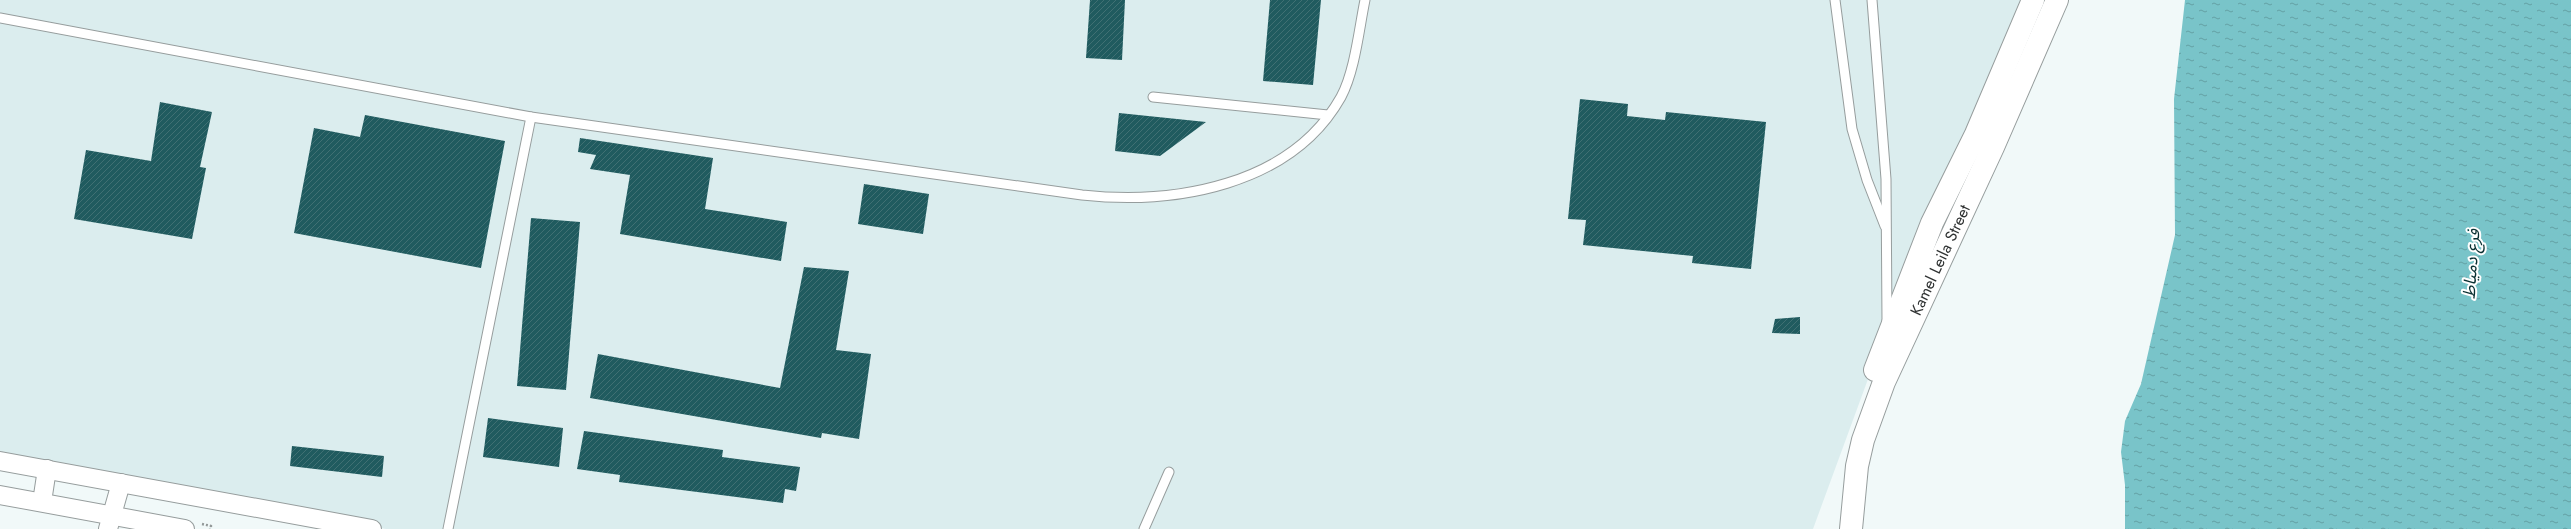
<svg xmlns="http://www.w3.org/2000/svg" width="2571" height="529" font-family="Jost,'Noto Sans Arabic',sans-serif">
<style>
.built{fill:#dbedee}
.water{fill:url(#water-ripples)}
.building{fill:url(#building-hatch)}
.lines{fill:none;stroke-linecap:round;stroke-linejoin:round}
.service-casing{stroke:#969d9d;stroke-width:11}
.minor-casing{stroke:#969d9d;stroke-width:20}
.tertiary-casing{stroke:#969d9d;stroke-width:24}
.path{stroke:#939999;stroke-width:2.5;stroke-dasharray:2 2;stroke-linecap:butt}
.service{stroke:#fff;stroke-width:9}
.minor{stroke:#fff;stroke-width:18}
.tertiary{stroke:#fff;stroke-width:22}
.labels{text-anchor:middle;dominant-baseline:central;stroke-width:4;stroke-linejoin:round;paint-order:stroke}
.street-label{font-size:16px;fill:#2f3232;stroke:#fff}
.water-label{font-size:17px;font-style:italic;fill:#093032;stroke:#fff}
</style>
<defs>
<pattern id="water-ripples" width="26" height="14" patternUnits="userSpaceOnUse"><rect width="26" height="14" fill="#79c4c9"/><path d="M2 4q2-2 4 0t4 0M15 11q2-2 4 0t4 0" fill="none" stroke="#64a0a4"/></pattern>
<pattern id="building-hatch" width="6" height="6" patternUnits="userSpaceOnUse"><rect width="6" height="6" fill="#205b5f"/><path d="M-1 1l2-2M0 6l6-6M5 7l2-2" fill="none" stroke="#407073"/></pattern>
</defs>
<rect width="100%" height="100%" fill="#f1f9f9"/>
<path class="built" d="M0,0H2026L1875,360L1813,529H386L0,453Z"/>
<path class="water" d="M2185,0H2571V529H2125V485L2121,452L2125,421L2141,384L2175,235L2174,99Z"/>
<g class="building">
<path d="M1090,0H1125L1122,60L1086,58Z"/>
<path d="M1270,0H1321L1313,85L1263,81Z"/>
<path d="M1580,99L1628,104L1627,116L1665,120L1666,112L1766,122L1751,269L1692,263L1693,256L1583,245L1586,220L1568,219Z"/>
<path d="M160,102L212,112L200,167L206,168L192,239L74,219L86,150L151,161Z"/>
<path d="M1119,113L1206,122L1160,156L1115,151Z"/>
<path d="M365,115L505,141L481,268L294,233L314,128L360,137Z"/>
<path d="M580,138L713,158L705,209L787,222L781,261L620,234L630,175L590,169L596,155L578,152Z"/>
<path d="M864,184L929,194L923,234L858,224Z"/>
<path d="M531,218L580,222L566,390L517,386Z"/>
<path d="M804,267L849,271L836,350L871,354L859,439L822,433L821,438L590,398L598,354L780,388Z"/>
<path d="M1800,317V334L1772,333L1775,319Z"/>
<path d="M488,418L563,428L559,467L483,457Z"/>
<path d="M584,431L723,450L722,457L800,467L796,491L785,489L783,503L619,482L620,475L577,469Z"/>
<path d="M292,446L384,456L382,477L290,466Z"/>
</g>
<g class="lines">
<defs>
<g id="service">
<path d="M1835,0L1852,129L1867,180L1885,226"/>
<path d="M1872,0L1886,179L1887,321"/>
<path d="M0,18L531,117L1082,195C1174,205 1291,186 1341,97C1355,71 1359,29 1365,0"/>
<path d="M1153,97L1328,115"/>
<path d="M448,529L531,117"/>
<path d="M1144,529L1169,472"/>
</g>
<g id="minor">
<path d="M0,461L372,529"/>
<path d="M0,495L185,529"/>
<path d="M42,502L47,469"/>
<path d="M108,529L121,483"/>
</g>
<g id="tertiary">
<path d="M1875,370L1932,223L1976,134L2033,0"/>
<path d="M1851,529L1857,466L1863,440L1884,382L1993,147L2057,0"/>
</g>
</defs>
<use href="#service" class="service-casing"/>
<use href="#minor" class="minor-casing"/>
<use href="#tertiary" class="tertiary-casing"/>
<path class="path" d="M202,524L211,526L210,529"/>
<use href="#service" class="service"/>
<use href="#minor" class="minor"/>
<use href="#tertiary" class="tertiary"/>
</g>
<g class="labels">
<g class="street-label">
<text transform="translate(1940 260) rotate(-65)">Kamel Leila Street</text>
</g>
<g class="water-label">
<text transform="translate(2471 264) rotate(-86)">فرع دمياط</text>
</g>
</g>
</svg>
